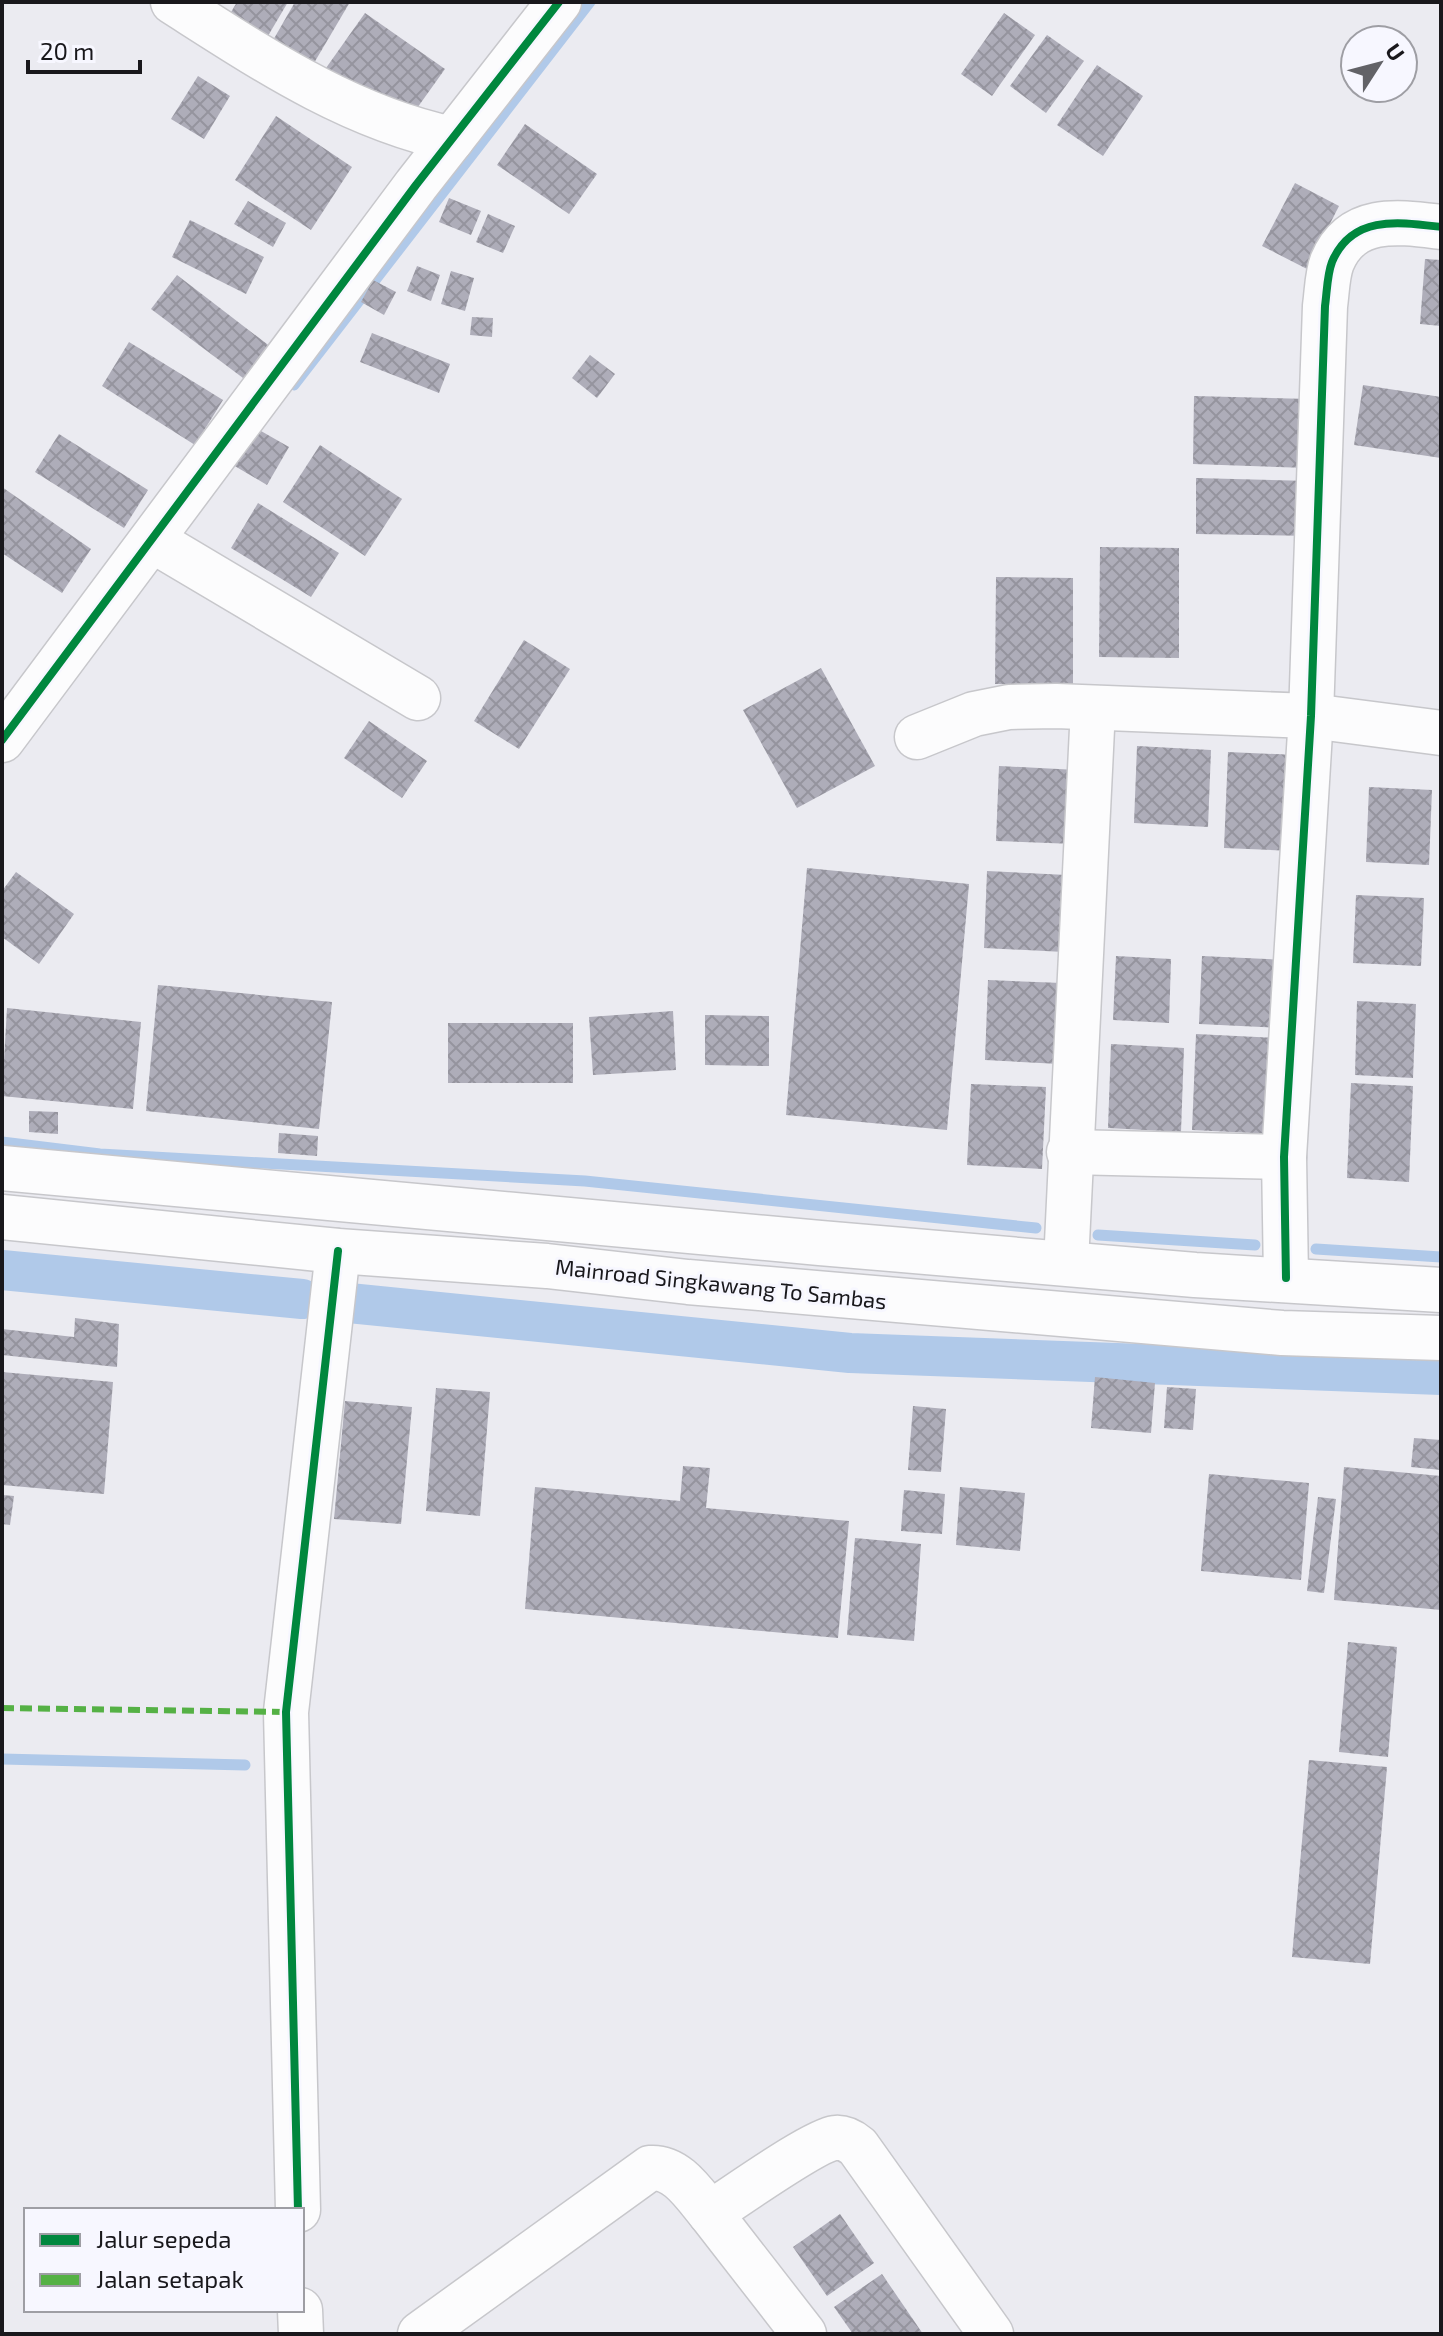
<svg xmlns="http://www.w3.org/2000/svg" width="1443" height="2336" font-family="'Exo 2',sans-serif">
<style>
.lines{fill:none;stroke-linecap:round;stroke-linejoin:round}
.stream{stroke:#b0c9e9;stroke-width:11}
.canal{stroke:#b0c9e9;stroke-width:40}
.building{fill:url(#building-cross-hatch)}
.minor-casing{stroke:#c7c7cb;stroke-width:47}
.trunk-casing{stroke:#c7c7cb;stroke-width:47}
.minor{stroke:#fcfcfd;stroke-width:44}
.trunk{stroke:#fcfcfd;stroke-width:44}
.quiet{stroke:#55b145;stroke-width:6;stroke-dasharray:12 6;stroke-linecap:butt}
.cycleway-casing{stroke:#f7f7ff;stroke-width:13}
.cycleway{stroke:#00873e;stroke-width:8}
.labels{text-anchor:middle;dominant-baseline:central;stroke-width:6;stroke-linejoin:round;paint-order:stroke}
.street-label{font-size:22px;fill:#19181c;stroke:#f7f7ff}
</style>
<defs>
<pattern id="building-cross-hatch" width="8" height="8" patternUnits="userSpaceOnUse" patternTransform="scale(2)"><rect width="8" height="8" fill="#aeadb9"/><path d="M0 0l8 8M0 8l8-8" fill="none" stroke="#95949e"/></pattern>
</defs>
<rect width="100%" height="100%" fill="#ebebf1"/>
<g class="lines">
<g class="stream">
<path d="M294,385L590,2"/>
<path d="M2,1142L100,1154L585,1181L1036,1228"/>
<path d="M1098,1235L1255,1245"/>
<path d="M1316,1249L1441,1257"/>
<path d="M2,1759L245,1765"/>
</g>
<g class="canal">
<path d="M2,1270L302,1299"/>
<path d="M349,1303L850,1353L1441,1375"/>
</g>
</g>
<g class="building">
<path d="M237,2H288L262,46L224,24Z"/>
<path d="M295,2H350L304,80L264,56Z"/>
<path d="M365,13L445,69L405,125L326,68Z"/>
<path d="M1004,13L1035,35L992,96L961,74Z"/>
<path d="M1047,35L1084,61L1046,113L1010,86Z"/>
<path d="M1097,65L1143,96L1103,156L1057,125Z"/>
<path d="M198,76L230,96L204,139L171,119Z"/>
<path d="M276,116L352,167L311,230L235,180Z"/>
<path d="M525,124L597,174L569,214L497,165Z"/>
<path d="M1295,183L1339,206L1307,269L1262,246Z"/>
<path d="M449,198L481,211L471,235L439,222Z"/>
<path d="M248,201L286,223L273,247L234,224Z"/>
<path d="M488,214L515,226L503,253L476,242Z"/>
<path d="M190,220L264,257L246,294L172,257Z"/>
<path d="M1425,259L1441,260V326L1420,324Z"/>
<path d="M417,266L440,275L431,301L407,291Z"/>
<path d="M451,271L474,278L465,311L441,304Z"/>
<path d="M177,275L276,351L251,384L151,309Z"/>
<path d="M373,280L396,292L384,315L361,302Z"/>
<path d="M472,317L493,318L492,337L470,335Z"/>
<path d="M372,333L450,364L439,393L360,362Z"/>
<path d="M129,342L223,400L195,445L102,386Z"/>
<path d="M590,355L615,374L597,398L572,378Z"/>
<path d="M1363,385L1441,397V458L1354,445Z"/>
<path d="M1194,396L1309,399L1308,468L1193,464Z"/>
<path d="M254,427L289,447L267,485L233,465Z"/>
<path d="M59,434L148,490L124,528L35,472Z"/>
<path d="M320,445L402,499L365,556L283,502Z"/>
<path d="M1196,478L1312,481L1311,536L1196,534Z"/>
<path d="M2,487L91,549L62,593L2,553Z"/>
<path d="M258,503L339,553L311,597L231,548Z"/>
<path d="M1100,547L1179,548V658L1099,657Z"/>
<path d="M996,577L1073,578V685L995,684Z"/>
<path d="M524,640L570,669L519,749L474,721Z"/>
<path d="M821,668L875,766L797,808L743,710Z"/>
<path d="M369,721L427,761L402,798L344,758Z"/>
<path d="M1137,746L1211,750L1208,827L1134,823Z"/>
<path d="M1228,752L1296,755L1292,851L1224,848Z"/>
<path d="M999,766L1077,770L1074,844L996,841Z"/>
<path d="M1369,787L1432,790L1429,865L1366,862Z"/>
<path d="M807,868L969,884L947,1130L786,1115Z"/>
<path d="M987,871L1067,875L1064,952L984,948Z"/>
<path d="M16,872L74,914L39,964L2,937V891Z"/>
<path d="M1356,895L1424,898L1421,966L1353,963Z"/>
<path d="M1116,956L1171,959L1169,1023L1113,1020Z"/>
<path d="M1202,956L1286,960L1283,1028L1199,1024Z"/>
<path d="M988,980L1062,983L1059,1064L985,1060Z"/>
<path d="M158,985L332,1002L319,1129L146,1111Z"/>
<path d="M1357,1001L1416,1004L1413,1078L1355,1075Z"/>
<path d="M7,1008L141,1022L133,1109L2,1096Z"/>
<path d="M673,1011L676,1070L593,1075L589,1017Z"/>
<path d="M705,1015L769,1016V1066L705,1065Z"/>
<rect x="448" y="1023" width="125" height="60"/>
<path d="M1196,1034L1278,1038L1274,1134L1192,1130Z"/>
<path d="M1111,1044L1184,1048L1181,1132L1108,1128Z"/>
<path d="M1351,1083L1413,1086L1409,1182L1347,1178Z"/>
<path d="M971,1084L1046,1087L1042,1169L967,1165Z"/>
<path d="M29,1111L58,1112V1134L29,1132Z"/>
<path d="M279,1133L318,1136L317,1156L278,1153Z"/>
<path d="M75,1318L119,1324L117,1367L2,1355V1329L74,1337Z"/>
<path d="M2,1372L113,1382L104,1494L2,1485Z"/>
<path d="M1095,1377L1155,1383L1151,1433L1091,1428Z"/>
<path d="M1167,1387L1196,1389L1193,1430L1164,1428Z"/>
<path d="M436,1388L490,1392L480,1516L426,1511Z"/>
<path d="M345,1401L412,1407L401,1524L334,1519Z"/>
<path d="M913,1406L946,1409L941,1472L908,1470Z"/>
<path d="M1414,1438L1441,1440V1470L1411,1467Z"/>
<path d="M683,1466L710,1468L706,1508L849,1521L838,1638L525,1609L535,1487L680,1501Z"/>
<path d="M1344,1467L1441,1476V1610L1334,1600Z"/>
<path d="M1209,1474L1309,1483L1301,1580L1201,1571Z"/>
<path d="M960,1487L1025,1493L1020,1551L956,1545Z"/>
<path d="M904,1490L945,1494L942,1534L901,1531Z"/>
<path d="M2,1495L14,1496L10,1525L2,1524Z"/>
<path d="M1318,1497L1336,1499L1324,1593L1307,1591Z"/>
<path d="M855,1538L921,1544L914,1641L847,1635Z"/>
<path d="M1348,1642L1397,1647L1388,1757L1339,1752Z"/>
<path d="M1309,1760L1387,1767L1370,1964L1292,1957Z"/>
<path d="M840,2214L874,2263L827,2296L793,2247Z"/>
<path d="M882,2274L923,2334H853L834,2307Z"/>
</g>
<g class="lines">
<defs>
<g id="minor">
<path d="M173,2C261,58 348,117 452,139"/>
<path d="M152,540L418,698"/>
<path d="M917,737L974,714L1009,707L1056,706L1311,716L1441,733"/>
<path d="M2,740L416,185L559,2"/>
<path d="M1069,1152L1284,1157"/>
<path d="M1066,1263L1093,708"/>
<path d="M1286,1278L1284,1157L1311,716L1325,306C1327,292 1327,275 1332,262C1352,214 1400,222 1441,227"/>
<path d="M298,2210L286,1712L338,1251"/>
<path d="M710,2213L804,2334"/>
<path d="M300,2310L301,2334"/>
<path d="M420,2334L650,2168C677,2166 694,2194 710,2213C734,2198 813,2141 835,2138C844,2137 852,2142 858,2147L991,2334"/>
</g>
<g id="trunk">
<path d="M2,1168L820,1243L1195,1275L1441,1290"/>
<path d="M2,1217L338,1251L547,1266L688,1282L1282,1333L1441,1338"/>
</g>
</defs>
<use href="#minor" class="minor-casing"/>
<use href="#trunk" class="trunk-casing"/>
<use href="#minor" class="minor"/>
<use href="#trunk" class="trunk"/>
<path class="quiet" d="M2,1708L286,1712"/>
<defs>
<g id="cycleway">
<path d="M2,740L416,185L559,2"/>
<path d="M1286,1278L1284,1157L1311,716L1325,306C1327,292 1327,275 1332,262C1352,214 1400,222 1441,227"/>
<path d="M298,2210L286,1712L338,1251"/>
</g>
</defs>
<use href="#cycleway" class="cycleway-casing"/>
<use href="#cycleway" class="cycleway"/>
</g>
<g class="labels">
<g class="street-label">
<text transform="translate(721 1283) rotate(6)">Mainroad Singkawang To Sambas</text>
</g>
</g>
<rect width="1443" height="2336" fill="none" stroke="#19181c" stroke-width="8"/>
<rect x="24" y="2208" width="280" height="104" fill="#f7f7ff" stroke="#9e9ea4" stroke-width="2"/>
<rect x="40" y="2234" width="40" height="12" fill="#00873e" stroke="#9e9ea4" stroke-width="2"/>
<text x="96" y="2248" font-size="24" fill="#19181c">Jalur sepeda</text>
<rect x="40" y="2274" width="40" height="12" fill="#55b145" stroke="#9e9ea4" stroke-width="2"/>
<text x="96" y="2288" font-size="24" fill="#19181c">Jalan setapak</text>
<g transform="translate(1379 64) rotate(54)"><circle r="38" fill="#f7f7ff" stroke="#9e9ea4" stroke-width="2"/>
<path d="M0-6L14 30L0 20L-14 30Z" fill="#626267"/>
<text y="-12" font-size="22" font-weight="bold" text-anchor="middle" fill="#19181c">U</text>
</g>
<path d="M28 60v12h112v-12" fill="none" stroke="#19181c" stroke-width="4"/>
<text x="40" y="60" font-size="24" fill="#19181c" stroke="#f7f7ff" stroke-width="6" paint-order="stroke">20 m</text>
</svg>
